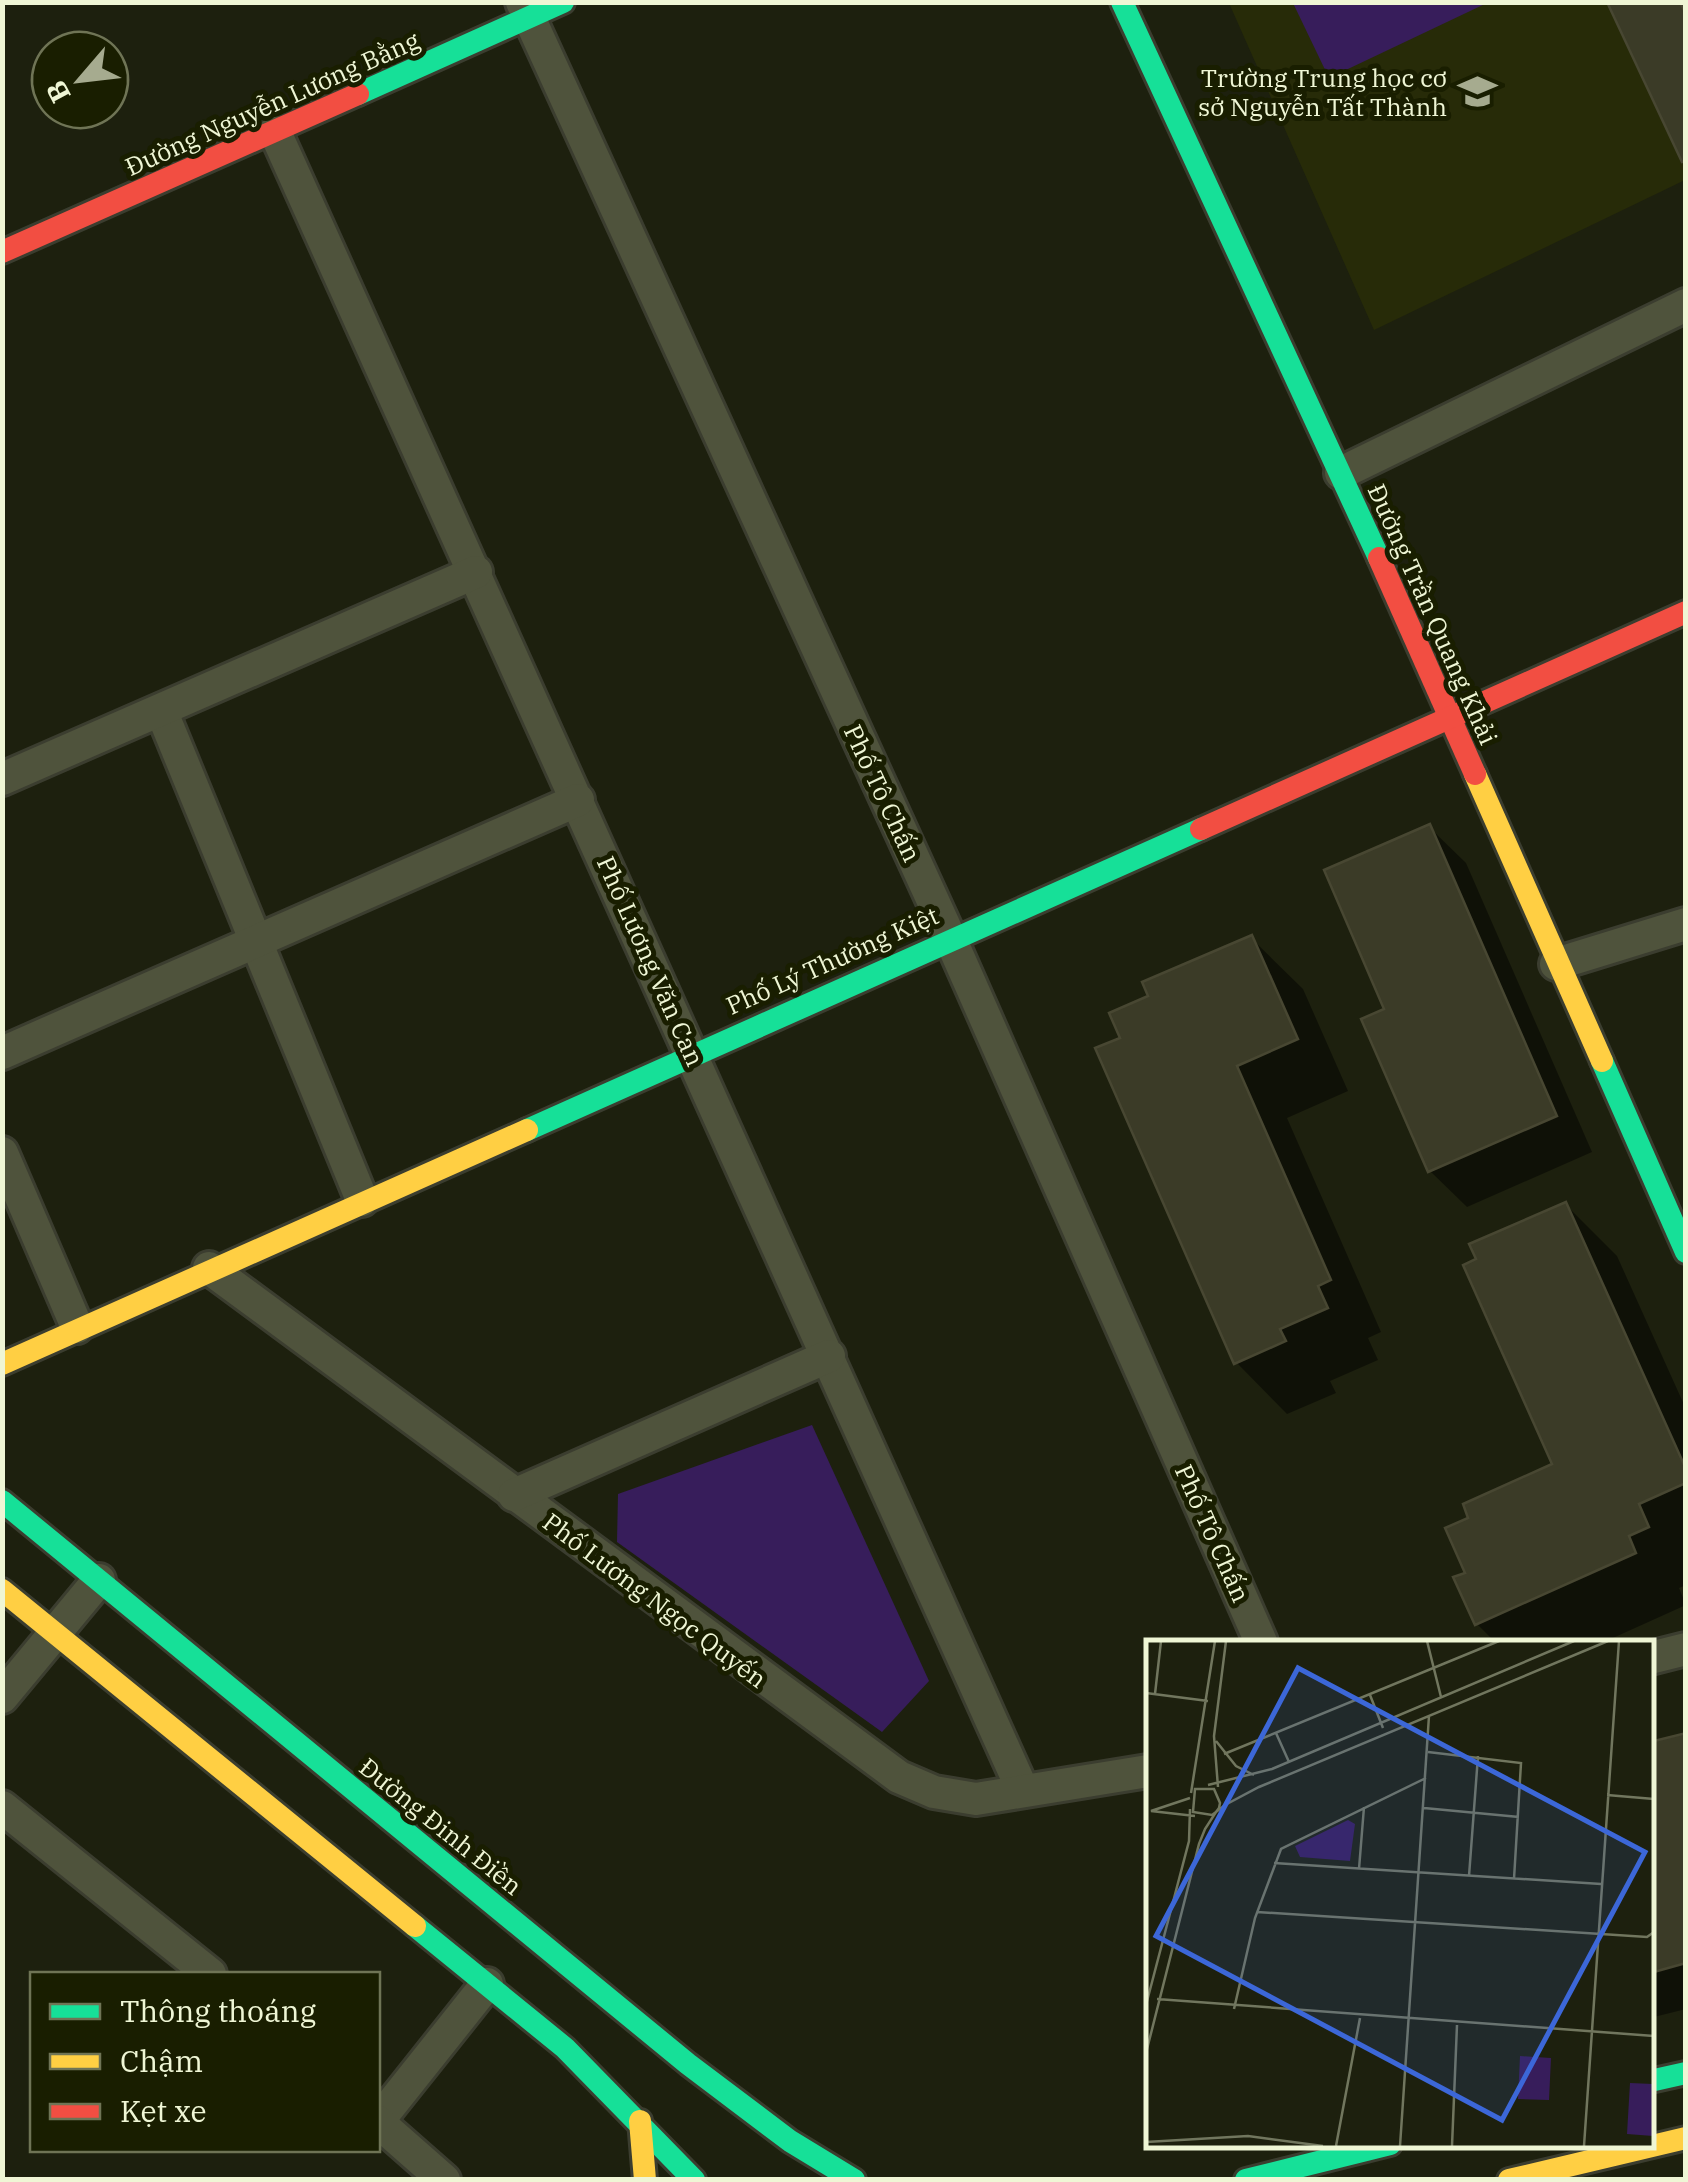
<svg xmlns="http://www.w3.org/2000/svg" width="1688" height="2182" font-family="'IBM Plex Serif',serif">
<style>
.built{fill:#272b08}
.green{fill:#371d5b}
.shadow{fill:#0007}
.building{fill:#3b3b27;stroke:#484732;stroke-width:2.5}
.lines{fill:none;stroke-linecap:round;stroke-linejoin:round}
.street-casing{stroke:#3b3d2f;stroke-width:38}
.fast-casing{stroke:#3b3d2f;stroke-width:28}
.slow-casing{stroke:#3b3d2f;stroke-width:28}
.jam-casing{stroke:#3b3d2f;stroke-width:28}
.street{stroke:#4f533c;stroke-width:32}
.fast{stroke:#16e098;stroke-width:22}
.slow{stroke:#ffcf43;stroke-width:22}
.jam{stroke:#f24e42;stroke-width:22}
.labels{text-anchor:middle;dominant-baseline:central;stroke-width:10;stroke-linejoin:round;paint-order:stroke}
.poi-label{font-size:25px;fill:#eff6d5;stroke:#191e00;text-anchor:end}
.street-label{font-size:25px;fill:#eff6d5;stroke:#191e00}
.inset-road{fill:none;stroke:#71765e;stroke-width:2.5}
.view{fill:#3c67d8;fill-opacity:0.15;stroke:#3c67d8;stroke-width:5}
.inset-edge{fill:none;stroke:#eff6d5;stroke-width:5}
</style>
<rect width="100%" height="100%" fill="#1d200e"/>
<path class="built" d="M1229,3H1685V180L1374,330Z"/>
<g class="green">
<path d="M1293,3H1487L1329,78Z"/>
<path d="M812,1425L929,1681L882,1732L617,1542L618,1494Z"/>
</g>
<g class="shadow">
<path d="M1429,827L1466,863L1592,1152L1467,1207L1430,1171Z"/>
<path d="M1251,938L1303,989L1348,1091L1287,1118L1381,1332L1368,1338L1378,1360L1330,1381L1336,1393L1287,1414L1236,1362L1123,1039L1151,997Z"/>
<path d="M1566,1205L1617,1256L1686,1409V1585L1679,1588L1686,1605L1604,1642H1495L1477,1624L1472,1519L1555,1466Z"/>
<path d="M1686,1735V2009L1650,2018V1745Z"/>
</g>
<g class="building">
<path d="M1607,2H1680L1686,14V161L1682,162Z"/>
<path d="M1430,824L1557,1116L1428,1172L1361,1019L1384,1009L1324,870Z"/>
<path d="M1252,935L1298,1039L1237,1066L1331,1280L1318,1286L1328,1308L1280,1329L1286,1341L1234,1364L1095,1048L1120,1038L1109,1013L1148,996L1142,982Z"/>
<path d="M1566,1202L1686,1469V1483L1639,1504L1649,1527L1629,1536L1636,1553L1475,1625L1453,1577L1465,1573L1445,1528L1468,1518L1463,1504L1552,1464L1463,1265L1476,1259L1469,1244Z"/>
<path d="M1686,1733V1963L1650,1973V1742Z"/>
</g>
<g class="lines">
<defs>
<g id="street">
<path d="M522,2L950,938L1261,1642"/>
<path d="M275,132L1023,1791"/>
<path d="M1341,473L1686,305"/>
<path d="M161,710L362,1200"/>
<path d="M2,779L476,572"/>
<path d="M1556,964L1686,924"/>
<path d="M2,1053L578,800"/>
<path d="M2,1153L77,1327"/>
<path d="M209,1268L899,1777L934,1792L976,1799L1148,1771"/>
<path d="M514,1495L829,1356"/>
<path d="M1650,1658L1686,1649"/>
<path d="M2,1697L99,1580"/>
<path d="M2,1807L210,1974"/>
<path d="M378,2121L487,1984"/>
<path d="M378,2122L444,2180"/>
</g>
<g id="fast">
<path d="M1122,2L1379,558"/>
<path d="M358,94L563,2"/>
<path d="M1602,1061L1686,1252"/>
<path d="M527,1130L1201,829"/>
<path d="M2,1501L688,2064L790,2141L854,2180"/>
<path d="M415,1926L565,2048L694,2180"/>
<path d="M1650,2081L1686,2073"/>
<path d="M1246,2180L1390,2144"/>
</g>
<g id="slow">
<path d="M1475,774L1602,1061"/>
<path d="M2,1364L527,1130"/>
<path d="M2,1590L415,1926"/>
<path d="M640,2121L645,2180"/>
<path d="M1509,2180L1686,2138"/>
</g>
<g id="jam">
<path d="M2,252L358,94"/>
<path d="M1379,558L1475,774"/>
<path d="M1201,829L1686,612"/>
</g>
</defs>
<use href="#street" class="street-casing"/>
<use href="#fast" class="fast-casing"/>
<use href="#slow" class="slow-casing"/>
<use href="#jam" class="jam-casing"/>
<use href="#street" class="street"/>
<use href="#fast" class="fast"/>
<use href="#slow" class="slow"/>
<use href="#jam" class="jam"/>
</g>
<defs>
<symbol id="school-bare" viewBox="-9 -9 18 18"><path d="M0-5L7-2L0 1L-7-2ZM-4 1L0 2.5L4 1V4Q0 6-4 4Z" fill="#a6ab8f" stroke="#191e00" stroke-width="2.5" paint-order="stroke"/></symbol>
</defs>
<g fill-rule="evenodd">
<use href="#school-bare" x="1450" y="64" width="55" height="55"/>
</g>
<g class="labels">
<g class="poi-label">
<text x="1447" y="77">Trường Trung học cơ<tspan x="1447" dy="29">sở Nguyễn Tất Thành</tspan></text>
</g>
<g class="street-label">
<text transform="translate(272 103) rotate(-24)">Đường Nguyễn Lương Bằng</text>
<text transform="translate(1433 614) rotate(66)">Đường Trần Quang Khải</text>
<text transform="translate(883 793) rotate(65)">Phố Tô Chấn</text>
<text transform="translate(832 960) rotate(-24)">Phố Lý Thường Kiệt</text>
<text transform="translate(651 961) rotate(66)">Phố Lương Văn Can</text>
<text transform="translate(1213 1533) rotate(66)">Phố Tô Chấn</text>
<text transform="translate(655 1600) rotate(37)">Phố Lương Ngọc Quyến</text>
<text transform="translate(441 1826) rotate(39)">Đường Đinh Điền</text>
</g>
</g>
<g transform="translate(1146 1640)">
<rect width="508" height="508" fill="#1d200e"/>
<path d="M202,180L209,184L204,221L154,217L149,206ZM374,416L405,418L403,460L372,459ZM484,443L507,444V496L481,494Z" fill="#371d5b"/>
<path class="inset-road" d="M281,1L295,57M0,53L62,61M9,54L15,1M224,55L237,88M130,93L143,122M70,101L90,126L108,135M282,112L375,123L368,239M78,114L353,1M62,145L126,129L428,1M72,147L68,96L80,1M45,153L69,1M461,155L508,159M44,158L5,171L49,176M278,168L373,177M128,223L455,244M213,229L218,167M323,236L332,116M111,272L501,297L508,292M11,359L508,396M0,365L43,201L44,169M88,369L109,278L135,209L280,138M0,413L53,204L59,189L70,172L73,168L74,163L68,149H49L47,172L66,175L70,172L79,165L113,147L462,1M0,502L102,496L177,506M190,506L214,378M254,506L283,76M306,506L311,385M438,506L473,1"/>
<path class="view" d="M152,28L499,212L356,480L10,296Z"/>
<rect width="508" height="508" class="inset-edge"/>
</g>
<rect width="1688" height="2182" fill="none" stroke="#eff6d5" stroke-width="10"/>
<rect x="30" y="1972" width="350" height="180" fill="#191e00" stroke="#6f7455" stroke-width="2.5"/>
<rect x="50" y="2004" width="50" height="15" fill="#16e098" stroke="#6f7455" stroke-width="2.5"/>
<text x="120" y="2022" font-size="30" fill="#eff6d5">Thông thoáng</text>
<rect x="50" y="2054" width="50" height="15" fill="#ffcf43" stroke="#6f7455" stroke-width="2.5"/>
<text x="120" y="2072" font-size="30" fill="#eff6d5">Chậm</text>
<rect x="50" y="2104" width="50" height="15" fill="#f24e42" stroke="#6f7455" stroke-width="2.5"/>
<text x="120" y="2122" font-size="30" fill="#eff6d5">Kẹt xe</text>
<g transform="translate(80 80) rotate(242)"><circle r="48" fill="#191e00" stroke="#6f7455" stroke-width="2.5"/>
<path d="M0-8L18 38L0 25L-18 38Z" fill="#a6ab8f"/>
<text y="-15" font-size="28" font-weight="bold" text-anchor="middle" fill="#eff6d5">B</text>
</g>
</svg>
